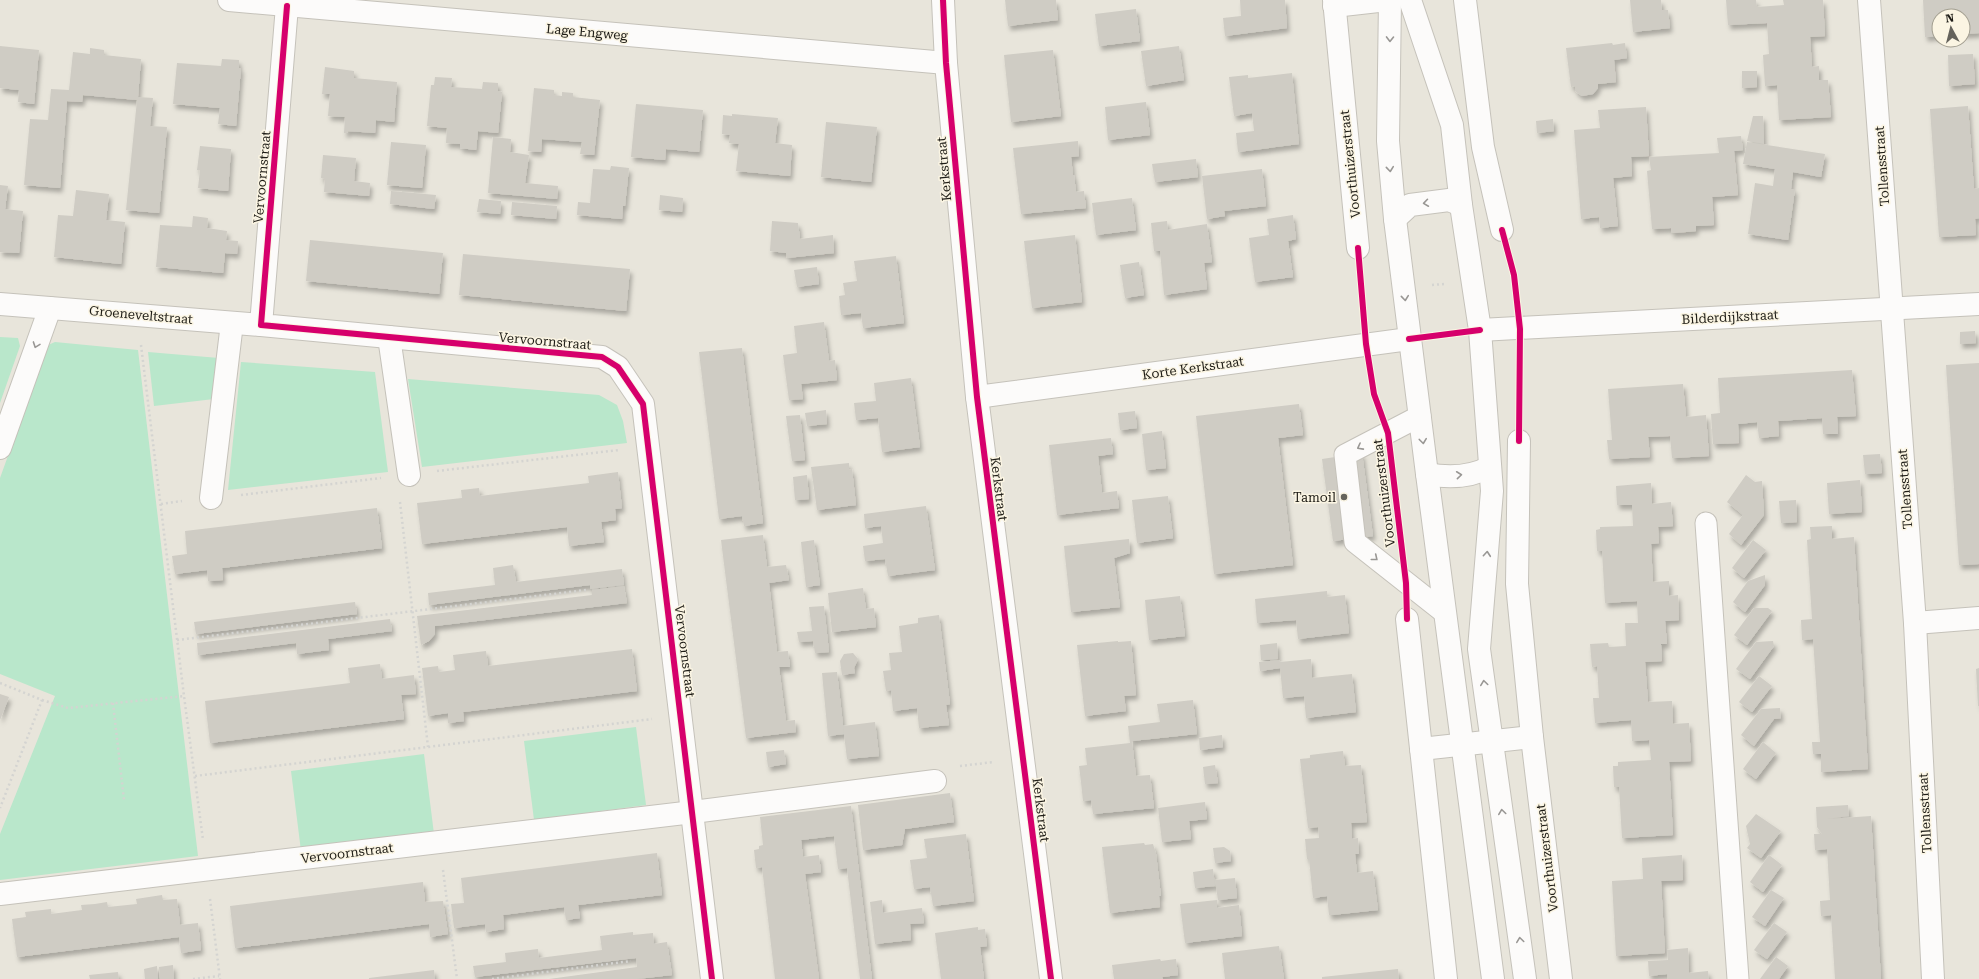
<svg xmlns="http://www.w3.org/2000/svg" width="1979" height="979" font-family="'Roboto Serif',serif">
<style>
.green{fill:#b9e7cb}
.building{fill:#cfccc4;filter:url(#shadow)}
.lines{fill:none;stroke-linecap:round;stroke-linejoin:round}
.service-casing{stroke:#c5c2ba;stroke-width:23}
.minor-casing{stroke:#c5c2ba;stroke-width:24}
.secondary-casing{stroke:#c5c2ba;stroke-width:24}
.path{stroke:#d4d4d1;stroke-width:2.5;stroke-dasharray:2 3;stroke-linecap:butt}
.service{stroke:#fcfbfa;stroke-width:21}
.minor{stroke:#fcfbfa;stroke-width:22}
.secondary{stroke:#fcfbfa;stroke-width:22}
.cycleway-casing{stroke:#fbf5e3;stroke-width:8}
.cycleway{stroke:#d6006c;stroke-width:6}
.oneway{stroke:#999794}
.poi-dot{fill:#65635c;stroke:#fbf5e3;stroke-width:1.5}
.labels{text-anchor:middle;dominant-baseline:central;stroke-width:3;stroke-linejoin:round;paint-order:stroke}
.street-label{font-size:13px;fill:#1f1d17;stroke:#fbf5e3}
.poi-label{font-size:13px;fill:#1f1d17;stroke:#fbf5e3;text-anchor:end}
</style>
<defs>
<filter id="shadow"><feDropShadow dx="2.5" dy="4.5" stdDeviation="2" flood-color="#0004"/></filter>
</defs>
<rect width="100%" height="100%" fill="#e8e5db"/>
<g class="green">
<path d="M0,337L18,338L20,346L0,403Z"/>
<path d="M55,342L138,350L198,856L0,880V834L55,696L0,674V478L48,345Z"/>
<path d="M148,352L219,358L214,399L154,406Z"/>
<path d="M241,362L375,372L388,472L228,490Z"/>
<path d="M408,379L599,395L617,405L623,421L627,443L422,467Z"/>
<path d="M636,727L646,805L534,820L524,741Z"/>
<path d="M424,754L434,834L301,851L291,771Z"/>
</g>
<g class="building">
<path d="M1005,0H1056L1058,20L1008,26Z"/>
<path d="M1240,0H1285L1287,28L1225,36L1223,18L1241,16Z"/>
<path d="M1630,0H1661L1662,10H1668L1670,28L1633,32Z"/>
<path d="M1726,0H1756L1757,7L1784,5L1783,0H1823L1825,36L1810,37L1812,67L1819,66V80H1828L1831,117L1779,120L1777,85L1765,86L1763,55L1769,54L1767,23L1728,25Z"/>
<path d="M1923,0H1979V33L1963,34V16H1939V36L1925,37Z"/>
<path d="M1136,9L1140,41L1099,46L1095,14Z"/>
<path d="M1612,43L1613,45L1625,43L1627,58L1614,60L1616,82L1598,84V88L1593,94L1582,96L1575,91V86L1571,87L1566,48Z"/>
<path d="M0,46L39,50L34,104L18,102L19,90L0,88Z"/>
<path d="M1179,46L1184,80L1146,86L1141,51Z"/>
<path d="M90,48L104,50V55L141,59L138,97L153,98L150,126L167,127L159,213L126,210L137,100L83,95L82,102L67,101L60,188L24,185L30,119L48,120L51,89L69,90L73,52L90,54Z"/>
<path d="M1053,50L1061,116L1011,122L1004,55Z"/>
<path d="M1973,54L1975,84L1949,86L1948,55Z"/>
<path d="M222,59L239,60V68H241L236,126L218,124L220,108L173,104L177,63L221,66Z"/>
<path d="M325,67L354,71V78L397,82L394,122L376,120L375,133L348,131V133H344L345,117L328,116L330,94H322Z"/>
<path d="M1742,71H1757V87L1742,88Z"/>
<path d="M1292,73L1299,144L1238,152L1236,133L1254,131L1252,113L1234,116L1229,77L1248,75V78Z"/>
<path d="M435,77L452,78L451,87L482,89L483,82L498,83V91L502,92L498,133L478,131L476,150L460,148V144L446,143L447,128L427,126L431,85H434Z"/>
<path d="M534,88L554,90V95L562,96V92L573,93V97L600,100L594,155L580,154L582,142L542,139L541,152L528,151Z"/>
<path d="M1146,102L1150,135L1108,140L1105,107Z"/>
<path d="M636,104L703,110L699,152L666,149L665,160L631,157Z"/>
<path d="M1968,106L1974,189L1979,188V218L1975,219L1976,235L1939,237L1930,109Z"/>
<path d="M1646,107L1649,156L1631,157L1632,176L1613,178L1618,226L1600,228L1599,217L1581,219L1574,130L1600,128L1598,110Z"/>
<path d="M732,114L778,118L775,143L792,145L790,176L736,171L739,144L729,143L730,135L722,134L723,115L732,116Z"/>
<path d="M1753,116H1763L1764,144L1747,141Z"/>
<path d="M1553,119L1554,131L1537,133L1536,121Z"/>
<path d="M826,122L877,127L871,182L821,177Z"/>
<path d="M1741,136L1743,150L1734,151L1738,195L1712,197L1714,225L1696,226V231L1686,232L1671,233V228L1652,229L1647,171L1651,170L1649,157L1719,153L1717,138Z"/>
<path d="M493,137L511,139L510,152L529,155L525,183L558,186L557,199L488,193Z"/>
<path d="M1078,141L1079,156L1071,157L1073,175H1074L1076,192L1084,191L1086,208L1021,214L1013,148Z"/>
<path d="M391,142L426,145L422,188L387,185Z"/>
<path d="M1747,142L1825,154L1821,177L1793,172L1791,189H1795L1788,240L1748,234L1755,183L1773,186L1775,169L1743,164Z"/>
<path d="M200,146L231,149L228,191L198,188L200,170H197Z"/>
<path d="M323,155L356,158L354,181L370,183L369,196L324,192L325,179L321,178Z"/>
<path d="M1196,159L1198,177L1155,182L1152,164Z"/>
<path d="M611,166L629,168L625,206H623L622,219L577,215L578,202L590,203L593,169L610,170Z"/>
<path d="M1262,169L1266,206L1224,211L1225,216L1207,219L1202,176Z"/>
<path d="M0,185L8,186L5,209L23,211L19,253L0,252Z"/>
<path d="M76,190L109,194L106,220L125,222L121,264L54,257L58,215L73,216Z"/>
<path d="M391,191L436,195L434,209L390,204Z"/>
<path d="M660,195L683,198L682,212L659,210Z"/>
<path d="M1132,198L1136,230L1096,235L1092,203Z"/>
<path d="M479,199L501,201L500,214L477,212Z"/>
<path d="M512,202L557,206L556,219L511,215Z"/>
<path d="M1293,215L1296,239L1288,241L1293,277L1255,282L1249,238L1269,235L1267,219Z"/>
<path d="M193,216L208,218L207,228L227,231L226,240L238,241L237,254L225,253L223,273L156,267L160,225L192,227Z"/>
<path d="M772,221L798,223L800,239L833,235L834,253L787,258L786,253L770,251Z"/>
<path d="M1167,221L1168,230L1207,224L1212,262L1204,263L1207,289L1164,295L1160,251H1154L1151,223Z"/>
<path d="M1075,235L1082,302L1032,308L1024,241Z"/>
<path d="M310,240L443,253L439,294L306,281Z"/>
<path d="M463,254L630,269L626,311L459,295Z"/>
<path d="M896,256L904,323L863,328L861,313L841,315L839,296L845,295L843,283L857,281L854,261Z"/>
<path d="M1139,262L1144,295L1125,298L1120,265Z"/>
<path d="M817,267L819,284L797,287L794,270Z"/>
<path d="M824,322L829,361L835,360L837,380L801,384L803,399L789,400L783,355L797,353L794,326Z"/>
<path d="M1975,331L1976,343L1960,344V332Z"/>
<path d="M742,348L763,523L744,526L742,516L719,519L699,352Z"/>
<path d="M1979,363V564L1959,565L1946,365Z"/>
<path d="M1852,370L1856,416L1837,417L1838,434H1823L1822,418L1778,421L1779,436L1759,438L1757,422L1738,424L1739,443L1713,444L1711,414L1720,413L1718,378Z"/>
<path d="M911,378L920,447L882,452L878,418L856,420L854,403L876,401L874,383Z"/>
<path d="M1683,384L1686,417L1706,415L1709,456L1672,458L1670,436L1648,437L1650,457L1609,459L1607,440H1612L1608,389Z"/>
<path d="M1299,404L1303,435L1278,438L1293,565L1214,574L1196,416Z"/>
<path d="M826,410L827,424L807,426L805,413Z"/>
<path d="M1135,411L1137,428L1120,430L1118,413Z"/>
<path d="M800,415L805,460L792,461L786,416Z"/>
<path d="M1162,431L1166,468L1146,470L1142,434Z"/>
<path d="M1111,438L1113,454L1098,456L1102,493L1117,491L1119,508L1057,515L1049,445Z"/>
<path d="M1362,453L1373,536L1333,541L1322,459Z"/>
<path d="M1880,454L1882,473L1865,474L1863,455Z"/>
<path d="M849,463V470L852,469L856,505L817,510L811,467Z"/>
<path d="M618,472L622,508L615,509L616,520L601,522L604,542L569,546L567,527L422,544L417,503L462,498L461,490L479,488L480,496L589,483L588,476Z"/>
<path d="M807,475L809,499L795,500L793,477Z"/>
<path d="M1746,475L1755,482L1762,481L1764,515L1741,545L1729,534L1743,515L1727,502Z"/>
<path d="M1860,480L1862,512L1829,514L1827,483Z"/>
<path d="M1651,483L1652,504L1671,502L1673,526L1658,527L1659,543L1651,544L1653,582L1669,581V596L1678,595L1679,620L1665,621L1667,644H1661L1662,661L1645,662L1648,702L1672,701L1673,724L1689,723L1691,761L1669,762L1673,835L1622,838L1619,787H1614L1613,766H1618V762L1651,760L1649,740L1632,741L1631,720L1595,723L1593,698H1599L1597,666L1592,667L1590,644L1608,643L1609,647L1626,646L1625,623H1638L1637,601L1605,603L1602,551H1597L1596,530L1600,529V527L1633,526L1632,505H1617L1616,486Z"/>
<path d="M1168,496L1173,538L1137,543L1132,500Z"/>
<path d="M1796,500L1797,522L1781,523L1779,501Z"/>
<path d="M926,506L935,570L888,576L885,559L865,561L863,546L883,543L881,526L865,528L864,514Z"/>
<path d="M377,508L382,548L222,568L223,580L208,581L207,570L175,574L172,556L187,554L185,531Z"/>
<path d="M1832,526V539L1854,537L1868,769L1821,772V754H1813L1812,742H1820L1813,639L1802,640L1801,620L1812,619L1807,540L1811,539L1810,527Z"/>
<path d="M763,535L767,567L786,565L789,580L769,583L777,652L788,651L790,667H779L786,721L795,720L796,732L746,738L721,540Z"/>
<path d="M1129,539L1130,553L1114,558L1120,607L1071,612L1064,546Z"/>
<path d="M814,540L820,585L806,587L801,542Z"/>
<path d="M1753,540L1766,550L1744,578L1732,568Z"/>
<path d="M513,565L516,582L622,569L624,585L590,589V585L429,605L428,593L495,585L493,568Z"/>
<path d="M1765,575V585L1745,612L1733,602L1748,581Z"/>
<path d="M624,586L627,603L435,626V634L429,641L421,645L417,616L592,595V590Z"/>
<path d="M863,588L866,609L874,608L876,627L832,632L828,593Z"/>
<path d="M1327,591V597L1345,595L1349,633L1298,639L1296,620L1257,623L1255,599Z"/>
<path d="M1180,596L1185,636L1149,640L1145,600Z"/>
<path d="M355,602L357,614L196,634L194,622Z"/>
<path d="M824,606L829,652L815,653L813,641L799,642L797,632L812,631L809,607Z"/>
<path d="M1754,608H1768L1772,611L1747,645L1734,635Z"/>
<path d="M939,615L950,704L946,705L949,725L919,728L917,708L893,711L891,690L886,691L883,671L891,670L889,653L902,652L899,626L918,623V618Z"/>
<path d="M390,619L392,631L328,639L329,650L297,654L296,643L198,655L197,643Z"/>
<path d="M1118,641V642L1131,641L1136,695L1124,696L1126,711L1085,716L1077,645Z"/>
<path d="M1773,641L1774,646L1750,679L1736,669L1756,642Z"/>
<path d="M1277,643L1278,659L1261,660L1260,645Z"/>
<path d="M632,649L637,691L463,712L464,721L448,723V713L428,716L422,668L438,666L439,672L455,670L453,655L486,651L488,666Z"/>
<path d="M853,653L858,659L854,668L855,673L842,675L840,661L844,654Z"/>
<path d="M1311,659L1312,678L1352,674L1356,712L1306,718L1304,696L1283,698L1280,668L1260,671L1259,662L1279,660L1280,662Z"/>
<path d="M380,664L382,679L414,675L416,694L401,695L404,719L210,743L205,701L350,683L348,668Z"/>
<path d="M1979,668V706H1978L1976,669Z"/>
<path d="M837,672L844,734L828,736L822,673Z"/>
<path d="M1759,676L1772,686L1752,712L1739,702Z"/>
<path d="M0,694L9,697L0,720Z"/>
<path d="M1193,700L1197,734L1132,741L1136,776L1150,775L1154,808L1093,814L1091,800L1083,801L1081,782L1079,766L1087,765L1085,748L1130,743L1128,726L1160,722L1157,704Z"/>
<path d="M1780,708L1781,718L1774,719L1754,746L1741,735L1761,709Z"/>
<path d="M875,722L879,756L847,759L843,726Z"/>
<path d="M1222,735L1223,747L1200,750L1199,738Z"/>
<path d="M1763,742L1776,753L1756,779L1743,769Z"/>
<path d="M784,750L786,764L768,767L766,752Z"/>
<path d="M1343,751L1345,766L1361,765L1367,822L1351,823L1352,839L1358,838L1359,854H1355L1357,873L1373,871L1378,910L1332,915H1329L1327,896L1313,898L1309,859H1307L1305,839L1319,838L1318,827L1308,828L1300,759L1310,758V755Z"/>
<path d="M1215,765L1218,783L1205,784L1203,767Z"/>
<path d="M950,793L954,822L905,829L902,845L863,850L858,805Z"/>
<path d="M1205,802L1207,819L1189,821L1191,839L1162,842L1158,808Z"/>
<path d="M1848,805L1849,816L1827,819L1871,816L1881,979H1835L1831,915L1821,916L1820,901L1830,900L1827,849L1815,850L1814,834H1822L1817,827L1816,807Z"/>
<path d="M851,806L872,979H860L847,868L838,869L834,836L801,840L803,857L819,855L821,872L805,874L819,979H775L762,867L756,868L754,850L759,849V846L763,845L760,817Z"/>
<path d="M1756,814L1781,831L1761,858L1747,848L1750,844L1746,826Z"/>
<path d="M966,834L974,901L933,906L930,887L914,889L910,860L927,858L924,839Z"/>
<path d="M1144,843L1145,845L1153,844L1156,854L1161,896H1159L1160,907L1110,913L1102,847Z"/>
<path d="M1224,847L1230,851L1231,861L1215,863L1213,848Z"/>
<path d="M657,853L662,895L578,905L580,918L566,920L564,907L503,915L504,929L486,932L485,924L454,928L451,904L464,903L461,878Z"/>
<path d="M1682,855L1683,880L1661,881L1665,953L1616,956L1612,881L1643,879L1642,858Z"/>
<path d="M1769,855L1782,865L1763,892L1750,882Z"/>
<path d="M1213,869L1215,886L1195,888L1193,872Z"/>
<path d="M1235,878L1237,898L1218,900L1215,880Z"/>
<path d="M423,882L425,902L443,901L448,934L430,937L429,924L235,948L230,906Z"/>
<path d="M1771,890L1784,898L1765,926L1752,917Z"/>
<path d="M162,895L163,900L177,899L180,925L198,923L201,950L181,953L179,937L17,957L12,919L26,917L25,912L51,909V914L82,910L81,905L95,904L107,902L108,907L137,904L136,899Z"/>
<path d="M882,900L883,913L922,908L924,923L910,924L911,940L875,944L870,902Z"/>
<path d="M1217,900V908L1239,905L1242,936L1185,943L1180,904Z"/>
<path d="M1774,923L1787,932L1767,959L1754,950Z"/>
<path d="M978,927V930L985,929L987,946L980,947L984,979H941L935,933Z"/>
<path d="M633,932V935L653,933L654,944L667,942L672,975L637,979H549L637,967L636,958L475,977L473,966L506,962L505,953L538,949L539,958L602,950L600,936Z"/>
<path d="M1279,946L1284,979H1225L1222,953Z"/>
<path d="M1688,948L1689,973L1708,971L1709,979H1668L1667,974L1649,976L1648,961L1668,960L1667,950Z"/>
<path d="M1776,957L1788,966L1779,979H1760Z"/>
<path d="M1160,959L1161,961L1176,959L1178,975L1162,977L1163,979H1114L1112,965Z"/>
<path d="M173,965L174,979H160L159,967Z"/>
<path d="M157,966L158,979H145L144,969Z"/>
<path d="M1398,969L1399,979H1322V977Z"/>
<path d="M434,970L435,979H369V978Z"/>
<path d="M118,972L119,979H90L89,975Z"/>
</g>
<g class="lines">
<defs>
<g id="service">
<path d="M1420,416L1345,455L1355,542L1445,613"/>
<path d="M1706,523L1738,979"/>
</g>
<g id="minor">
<path d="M229,0L946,63"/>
<path d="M943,0L946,63L977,397L1051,979"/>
<path d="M1334,0L1358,248"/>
<path d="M1465,0L1483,147L1502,230"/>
<path d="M1869,0L1915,623L1933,979"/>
<path d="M287,6L261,325L602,357L618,367L643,404L712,979"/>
<path d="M1334,6L1387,0"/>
<path d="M0,304L261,325"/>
<path d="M1480,330L1979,304"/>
<path d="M389,337L409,475"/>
<path d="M977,397L1409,339"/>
<path d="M1519,441L1517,584L1532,737L1561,979"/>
<path d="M0,448L50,308"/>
<path d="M211,498L232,323"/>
<path d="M1407,619L1446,979"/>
<path d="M1915,623L1979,618"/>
<path d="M1421,749L1532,737"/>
<path d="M0,894L693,812L935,781"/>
</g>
<g id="secondary">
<path d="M1390,0L1388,141L1395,219L1427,474L1493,979"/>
<path d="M1410,0L1452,125L1461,205L1480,330L1492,491L1479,649L1525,979"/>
<path d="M1395,219L1410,205L1449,200L1461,205"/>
<path d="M1427,474C1448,478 1471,477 1490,467"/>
</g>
</defs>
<use href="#service" class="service-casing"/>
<use href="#minor" class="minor-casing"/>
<use href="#secondary" class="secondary-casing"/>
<g class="path">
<path d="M1432,285L1445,284"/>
<path d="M141,345L184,696"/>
<path d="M437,471L619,450"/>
<path d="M241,495L381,478"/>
<path d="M400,502L428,747"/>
<path d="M161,504L182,501"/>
<path d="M177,640L586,590"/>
<path d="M0,683L42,700L0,808"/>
<path d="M42,700L68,708L184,696L203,840"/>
<path d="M113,703L124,800"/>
<path d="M960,766L994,762"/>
<path d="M195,776L652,719"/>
<path d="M443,870L457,979"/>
<path d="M210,899L220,979"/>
<path d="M193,979L219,976"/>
<path d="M492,979L631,961"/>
</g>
<use href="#service" class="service"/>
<use href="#minor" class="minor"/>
<use href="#secondary" class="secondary"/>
<defs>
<g id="cycleway">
<path d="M943,0L946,63L977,397L1051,979"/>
<path d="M287,6L261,325L602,357L618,367L643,404L712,979"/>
<path d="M1502,230L1514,275L1520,329L1519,441"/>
<path d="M1358,248L1366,344L1374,394L1388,433L1406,583L1407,619"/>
<path d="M1409,339L1480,330"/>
</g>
</defs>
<use href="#cycleway" class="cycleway-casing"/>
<use href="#cycleway" class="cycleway"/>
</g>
<defs><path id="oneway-chevron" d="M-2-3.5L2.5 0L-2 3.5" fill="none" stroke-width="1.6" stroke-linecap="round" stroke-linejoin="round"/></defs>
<g class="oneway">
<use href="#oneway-chevron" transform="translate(1390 39) rotate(91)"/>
<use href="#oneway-chevron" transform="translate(1390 169) rotate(84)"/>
<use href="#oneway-chevron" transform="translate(1426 203) rotate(172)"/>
<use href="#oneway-chevron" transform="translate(1405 298) rotate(84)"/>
<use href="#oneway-chevron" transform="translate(36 345) rotate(110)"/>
<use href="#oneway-chevron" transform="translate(1423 441) rotate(83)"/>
<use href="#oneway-chevron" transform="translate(1360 447) rotate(152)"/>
<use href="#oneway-chevron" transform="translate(1459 475) rotate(-6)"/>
<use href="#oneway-chevron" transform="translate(1487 554) rotate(-85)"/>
<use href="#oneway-chevron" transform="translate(1375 558) rotate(39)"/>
<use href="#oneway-chevron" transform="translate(1484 683) rotate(-98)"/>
<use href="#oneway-chevron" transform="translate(1502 812) rotate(-98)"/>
<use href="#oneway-chevron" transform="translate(1520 940) rotate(-98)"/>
</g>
<circle class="poi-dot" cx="1344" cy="497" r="4"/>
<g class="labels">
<g class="street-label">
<text transform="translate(587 32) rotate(5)">Lage Engweg</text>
<text transform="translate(1350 164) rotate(-96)">Voorthuizerstraat</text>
<text transform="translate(1882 166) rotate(-94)">Tollensstraat</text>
<text transform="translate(944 169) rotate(-95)">Kerkstraat</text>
<text transform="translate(262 177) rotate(-85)">Vervoornstraat</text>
<text transform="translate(141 315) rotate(5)">Groeneveltstraat</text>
<text transform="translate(1730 317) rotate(-3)">Bilderdijkstraat</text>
<text transform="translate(545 341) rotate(5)">Vervoornstraat</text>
<text transform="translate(1193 368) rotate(-8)">Korte Kerkstraat</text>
<text transform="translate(999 489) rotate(83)">Kerkstraat</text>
<text transform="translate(1905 489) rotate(-94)">Tollensstraat</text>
<text transform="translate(1384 493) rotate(-97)">Voorthuizerstraat</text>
<text transform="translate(685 651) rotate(83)">Vervoornstraat</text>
<text transform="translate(1041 810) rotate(83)">Kerkstraat</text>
<text transform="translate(1925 813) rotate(-93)">Tollensstraat</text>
<text transform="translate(347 853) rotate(-7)">Vervoornstraat</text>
<text transform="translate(1547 858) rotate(-97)">Voorthuizerstraat</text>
</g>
<g class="poi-label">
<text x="1336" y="497">Tamoil</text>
</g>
</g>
<g transform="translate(1951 28) rotate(353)"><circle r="19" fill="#fbf5e3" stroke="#a39f91"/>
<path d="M0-3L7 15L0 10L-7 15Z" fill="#65635c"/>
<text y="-6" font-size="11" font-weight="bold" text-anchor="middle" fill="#1f1d17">N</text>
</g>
</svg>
